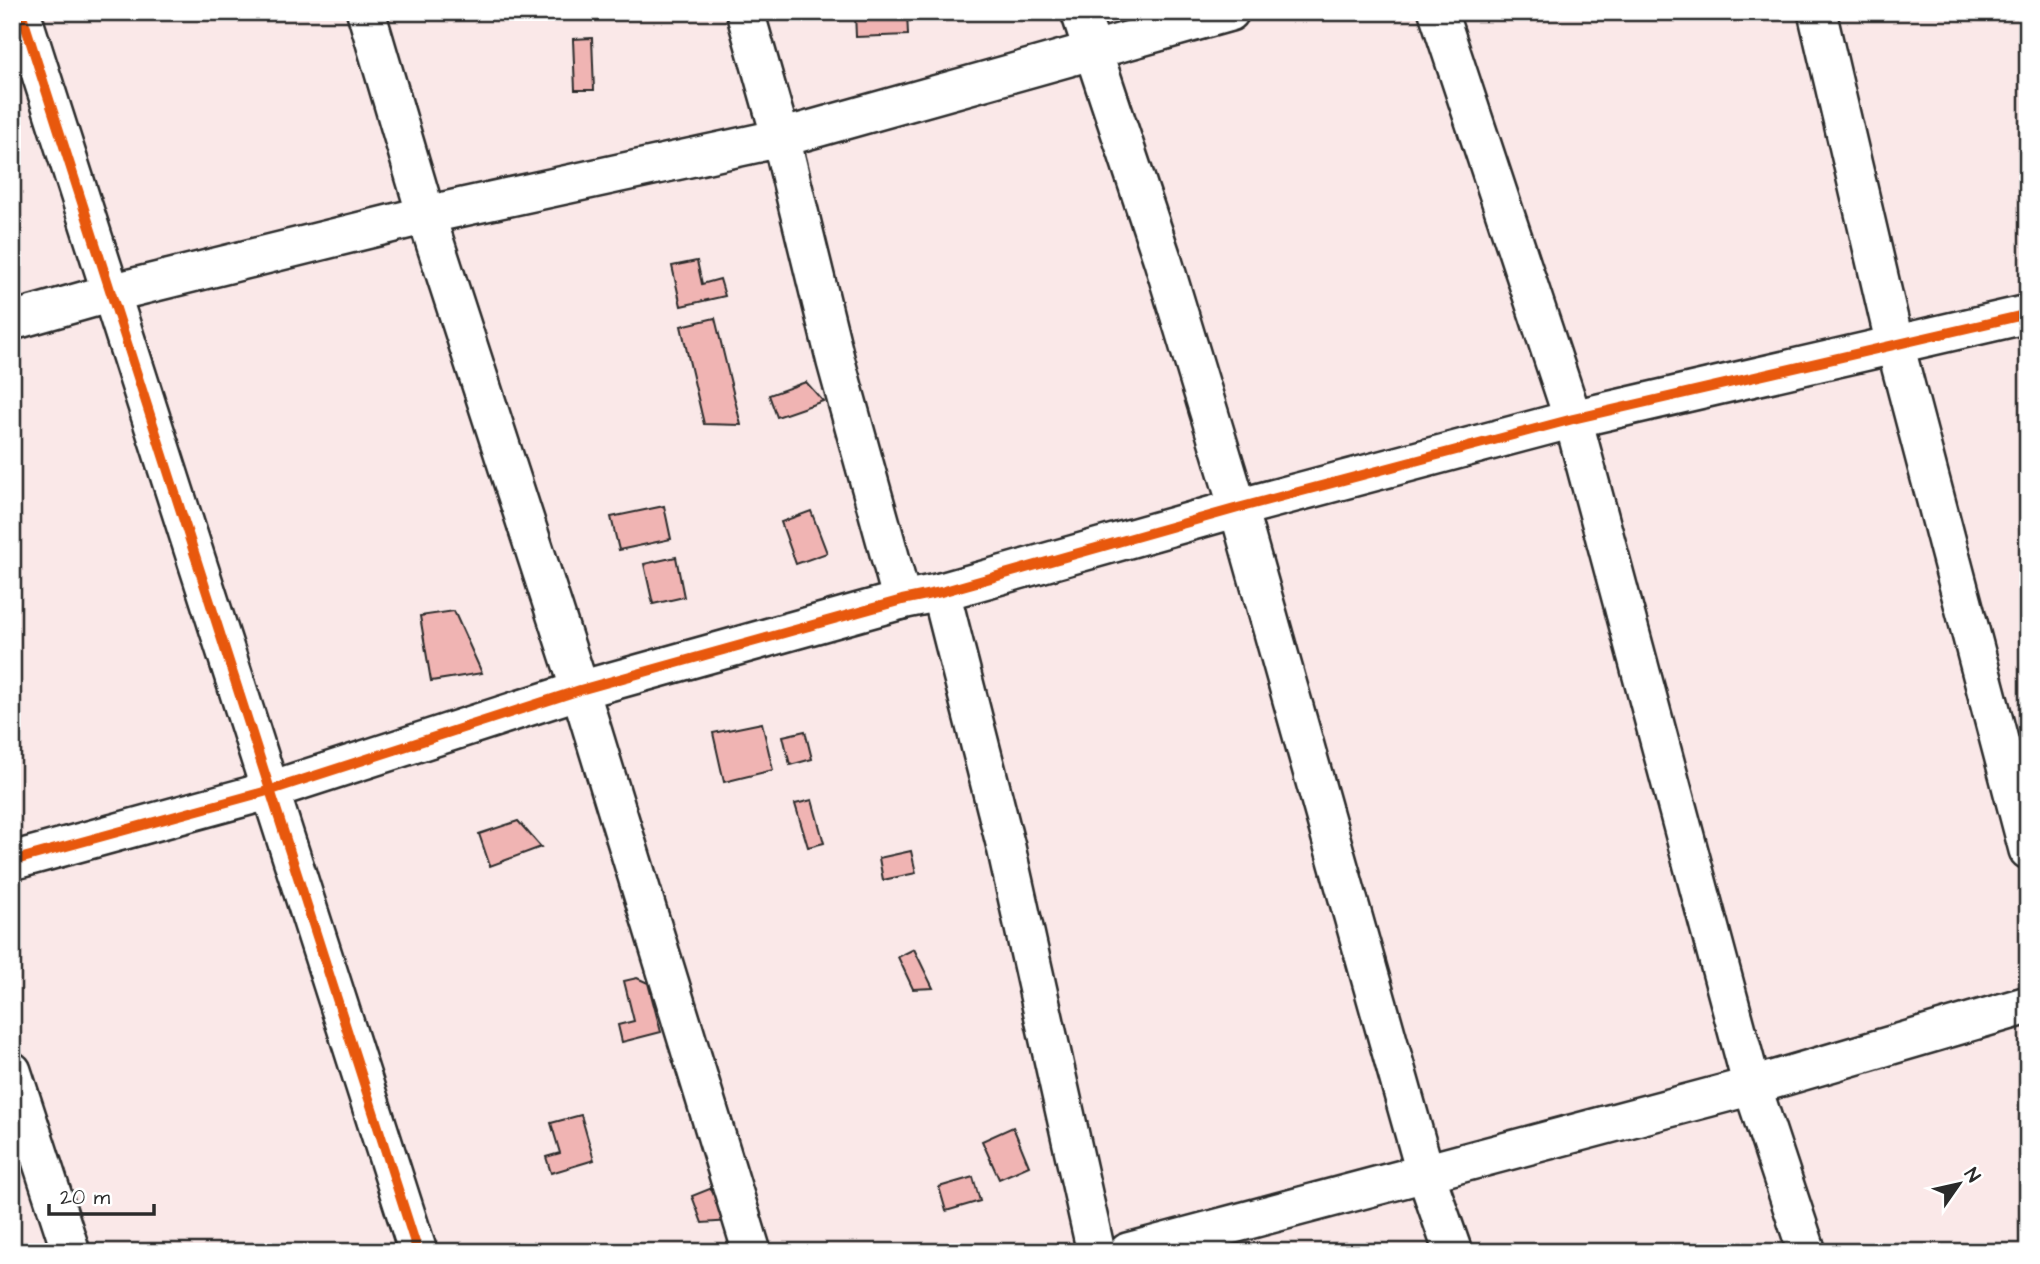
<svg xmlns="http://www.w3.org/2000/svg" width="2040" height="1264" font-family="'Architects Daughter',sans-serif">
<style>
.building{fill:#f0b4b3;stroke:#2b2b2b;stroke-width:2}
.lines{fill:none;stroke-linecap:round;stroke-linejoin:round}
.minor-casing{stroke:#2b2b2b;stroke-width:42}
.minor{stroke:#fff;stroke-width:37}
.cycleway-casing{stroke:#fff;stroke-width:15}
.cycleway{stroke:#e8590c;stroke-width:10}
</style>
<rect width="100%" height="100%" fill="#fae8e8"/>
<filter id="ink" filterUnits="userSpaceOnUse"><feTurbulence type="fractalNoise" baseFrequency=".0143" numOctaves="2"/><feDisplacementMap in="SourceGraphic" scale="14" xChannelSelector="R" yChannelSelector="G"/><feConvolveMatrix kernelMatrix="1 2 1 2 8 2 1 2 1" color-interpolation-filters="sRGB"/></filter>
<g filter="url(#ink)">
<g class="building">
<path d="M855,12H907L908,35L856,37Z"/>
<path d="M592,38L594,90H575L573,39Z"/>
<path d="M697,261L702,284L720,279L725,296L681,306L672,266Z"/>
<path d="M715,318L741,425L704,424L681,326Z"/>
<path d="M806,382L823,401L777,417L769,395Z"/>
<path d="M664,506L671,539L619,550L611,517Z"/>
<path d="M811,511L827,553L796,564L781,522Z"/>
<path d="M676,557L684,597L653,604L644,564Z"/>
<path d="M454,611L482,673L431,681L420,616Z"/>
<path d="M762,723L773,770L724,782L713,733Z"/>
<path d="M805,731L812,759L790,765L783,736Z"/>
<path d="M812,800L824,843L808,847L795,804Z"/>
<path d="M518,821L541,847L490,866L479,834Z"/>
<path d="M911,851L916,873L883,880L879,858Z"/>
<path d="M914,949L933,988L913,989L898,957Z"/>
<path d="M637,978L648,983L661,1032L622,1042L618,1025L634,1021L624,981Z"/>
<path d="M581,1115L594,1160L551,1173L546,1157L560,1153L551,1123Z"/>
<path d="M1013,1127L1029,1166L999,1179L982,1141Z"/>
<path d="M973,1177L980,1201L946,1211L939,1187Z"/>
<path d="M717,1186L731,1221L702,1223L692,1196Z"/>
</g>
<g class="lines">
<defs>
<g id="minor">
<path d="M21,12L418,1252"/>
<path d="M366,12L426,215L580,690L752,1252"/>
<path d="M745,12L781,138L836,362L902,600"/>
<path d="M1080,12L1163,261L1238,508L1425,1172L1453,1252"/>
<path d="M1438,12L1573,419L1752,1086L1807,1252"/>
<path d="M1817,12L1895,345L2028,850"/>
<path d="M12,321L111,293L426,215L781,138L1230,12"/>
<path d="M941,592L1006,847L1096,1252"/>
<path d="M12,861L271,790L580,690L902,600L941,592L1238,508L1573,419L2028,314"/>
<path d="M12,1071L71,1252"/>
<path d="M1128,1252L1752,1086L2028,1005"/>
</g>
</defs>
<use href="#minor" class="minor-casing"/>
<use href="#minor" class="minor"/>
<defs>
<g id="cycleway">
<path d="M21,12L418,1252"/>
<path d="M12,861L271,790L580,690L902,600L941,592L1238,508L1573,419L2028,314"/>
</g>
</defs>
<use href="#cycleway" class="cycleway-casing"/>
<use href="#cycleway" class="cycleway"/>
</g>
</g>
<rect width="2040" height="1264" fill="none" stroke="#fff" stroke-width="42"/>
<rect x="21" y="21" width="1998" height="1222" fill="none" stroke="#2b2b2b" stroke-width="2.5" filter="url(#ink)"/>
<g transform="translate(1959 1184) rotate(56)" stroke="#ffffff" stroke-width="5" paint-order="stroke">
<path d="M0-5L12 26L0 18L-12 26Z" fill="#2b2b2b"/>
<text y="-10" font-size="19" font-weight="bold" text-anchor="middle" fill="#2b2b2b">N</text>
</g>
<path d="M49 1204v10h105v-10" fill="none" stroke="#2b2b2b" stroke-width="3.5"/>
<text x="60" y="1204" font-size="21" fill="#2b2b2b" stroke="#ffffff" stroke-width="5" paint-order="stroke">20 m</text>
</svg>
